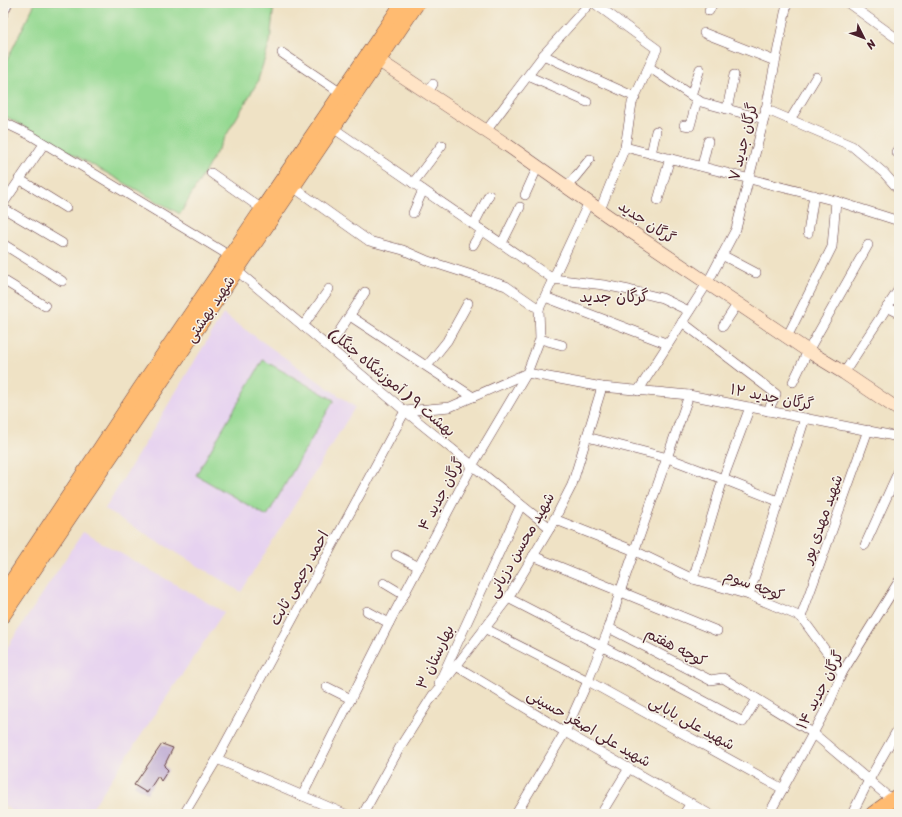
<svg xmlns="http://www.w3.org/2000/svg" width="902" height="817" font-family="Sriracha,'Playpen Sans Arabic',sans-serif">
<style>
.built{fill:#e6d2f0}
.green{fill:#95d992;stroke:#707c5e}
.building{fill:#b8a3d2}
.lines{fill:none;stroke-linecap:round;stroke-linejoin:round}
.minor-casing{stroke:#633c42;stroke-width:10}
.secondary-casing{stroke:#633c42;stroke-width:14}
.primary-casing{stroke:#633c42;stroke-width:16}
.minor{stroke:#fff;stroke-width:9}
.secondary{stroke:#ffe4c6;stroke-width:13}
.primary{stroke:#ffbb71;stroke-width:15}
.labels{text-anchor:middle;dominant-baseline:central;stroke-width:3;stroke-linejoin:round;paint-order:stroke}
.street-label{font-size:15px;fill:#4a1f2b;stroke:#f7f3e8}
.neighbourhood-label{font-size:16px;fill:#4a1f2b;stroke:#f7f3e8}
</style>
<rect width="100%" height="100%" fill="#f7f3e8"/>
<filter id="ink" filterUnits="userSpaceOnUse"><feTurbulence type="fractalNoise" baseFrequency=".025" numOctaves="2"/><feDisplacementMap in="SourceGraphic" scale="8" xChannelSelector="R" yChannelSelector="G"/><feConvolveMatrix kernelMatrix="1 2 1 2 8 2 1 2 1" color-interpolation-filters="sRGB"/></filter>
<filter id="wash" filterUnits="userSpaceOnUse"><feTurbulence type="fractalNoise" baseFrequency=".012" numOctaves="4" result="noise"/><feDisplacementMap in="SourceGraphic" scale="16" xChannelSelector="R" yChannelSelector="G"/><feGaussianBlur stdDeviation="0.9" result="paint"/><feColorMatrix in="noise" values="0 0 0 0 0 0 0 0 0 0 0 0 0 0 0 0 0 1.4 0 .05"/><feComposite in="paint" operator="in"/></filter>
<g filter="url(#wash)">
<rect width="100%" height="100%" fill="#efe2c5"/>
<g class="built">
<path d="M223,314L355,407L241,592L105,509Z"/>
<path d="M83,532L224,612L88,814H16L3,805V654Z"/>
</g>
<g class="green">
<path d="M35,3H274L270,42L257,83L180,214L3,115V68Z"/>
<path d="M263,360L334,400L267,516L196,475Z"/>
</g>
<g id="blocks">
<path class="building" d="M162,744L173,748L164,766L168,770L161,781L158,776L147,793L134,785Z"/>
</g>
</g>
<g filter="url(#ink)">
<use href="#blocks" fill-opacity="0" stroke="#633c42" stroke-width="1"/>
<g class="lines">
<defs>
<g id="minor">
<path d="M594,3L657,49L632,103L625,147L600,210"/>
<path d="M848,3L899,40"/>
<path d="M709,11L713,3"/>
<path d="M3,14L8,3"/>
<path d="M704,33L775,61"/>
<path d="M282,53L341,93"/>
<path d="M543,55L635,97"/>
<path d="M649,67L701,102L764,119"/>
<path d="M528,76L587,102"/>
<path d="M428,93L433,84"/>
<path d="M691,95L700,69"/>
<path d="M727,109L734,75"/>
<path d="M765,109L852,146L884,173L899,190"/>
<path d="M790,120L816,77"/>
<path d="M3,122L32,136L230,256"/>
<path d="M684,125L690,126L697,100"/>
<path d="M333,128L553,279L604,285L629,290L662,298L689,311"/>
<path d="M486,131L545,53L590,3"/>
<path d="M625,147L836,201L899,221"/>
<path d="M896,152L899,148"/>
<path d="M651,154L656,131"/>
<path d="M702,166L708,141"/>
<path d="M211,173L262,209"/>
<path d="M19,179L66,208"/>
<path d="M413,183L442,145"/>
<path d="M293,187L369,241L403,250L428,261L506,286L539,309"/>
<path d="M567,187L590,159"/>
<path d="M525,195L538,166"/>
<path d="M658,200L670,158"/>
<path d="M3,204L44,144"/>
<path d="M3,208L62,243"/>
<path d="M413,213L423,190"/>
<path d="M474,224L489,195"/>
<path d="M808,233L814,195"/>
<path d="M502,243L520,207"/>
<path d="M3,244L62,281"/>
<path d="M473,245L482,230"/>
<path d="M722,255L756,273"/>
<path d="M236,270L405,411L550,528"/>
<path d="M3,280L45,306"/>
<path d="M545,297L668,344"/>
<path d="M887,307L899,313"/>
<path d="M350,316L473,397"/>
<path d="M682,322L776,394L768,411"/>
<path d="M303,326L329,289"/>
<path d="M723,326L738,303"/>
<path d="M787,337L832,247L836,201"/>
<path d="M540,339L562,345"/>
<path d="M329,347L365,292"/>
<path d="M427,366L447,341L468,303"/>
<path d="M527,373L602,387L689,395L899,437"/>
<path d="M844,373L899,289"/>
<path d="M793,382L808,351L868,245"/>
<path d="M638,391L708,282L736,229L764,119L787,3"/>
<path d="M587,437L668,458L723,479L778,501"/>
<path d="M554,519L635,551L693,579L749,595L801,617L842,673"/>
<path d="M865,545L899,470"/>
<path d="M396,555L419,567"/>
<path d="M533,556L717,631"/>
<path d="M693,579L723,479L750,407"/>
<path d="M384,583L404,595"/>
<path d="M749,595L805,418"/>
<path d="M508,598L601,646L743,722L757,699"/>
<path d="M367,611L389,623"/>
<path d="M801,617L868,430"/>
<path d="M484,628L588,681L783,789"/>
<path d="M609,628L710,680L723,678L813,733L892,800"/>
<path d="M456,666L565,732L709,814"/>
<path d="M439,683L521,505"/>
<path d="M327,687L351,699"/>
<path d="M431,699L508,598L550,528L572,485L602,387"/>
<path d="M217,759L345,814"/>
<path d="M302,796L389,623L472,466L527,373L540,339L539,309L589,202"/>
<path d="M184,814L217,759L405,411L450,407L527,373"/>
<path d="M363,814L400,747L433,695"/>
<path d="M516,814L565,732L588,681L609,628L620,592L689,395"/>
<path d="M601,814L629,768"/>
<path d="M684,814L691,803"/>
<path d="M769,814L829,704L842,673L899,581"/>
<path d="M852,814L869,780L899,727"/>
</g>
<path id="secondary" d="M378,60L507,145L608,216L808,351L844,373L899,410"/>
<g id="primary">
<path d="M3,595L140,389L403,3"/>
<path d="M3,615L417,3"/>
<path d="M873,814L899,795"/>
</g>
</defs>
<use href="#minor" class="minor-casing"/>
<use href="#secondary" class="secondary-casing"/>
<use href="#primary" class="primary-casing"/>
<use href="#minor" class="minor"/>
<use href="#secondary" class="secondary"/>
<use href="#primary" class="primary"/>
</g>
</g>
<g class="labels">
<g class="street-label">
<text transform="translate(743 142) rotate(-76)">گرگان جدید ۷</text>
<text transform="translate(647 222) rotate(34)">گرگان جدید</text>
<text transform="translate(210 309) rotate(-56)">شهید بهشتی</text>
<text transform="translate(392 382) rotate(40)">بهشت ۹ ( آموزشگاه جنگل)</text>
<text transform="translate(772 397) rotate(11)">گرگان جدید ۱۲</text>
<text transform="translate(441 494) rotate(-62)">گرگان جدید ۴</text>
<text transform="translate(822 519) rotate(-70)">شهید مهدی پور</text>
<text transform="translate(521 545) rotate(-60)">شهید محسن دزیانی</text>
<text transform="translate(299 578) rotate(-61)">احمد رحیمی ثابت</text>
<text transform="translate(754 585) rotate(20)">کوچه سوم</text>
<text transform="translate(676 647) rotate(27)">کوچه هفتم</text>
<text transform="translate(435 657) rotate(-65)">بهارستان ۳</text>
<text transform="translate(820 690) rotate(-63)">گرگان جدید ۱۴</text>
<text transform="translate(692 723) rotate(29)">شهید علی بابایی</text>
<text transform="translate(589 728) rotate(30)">شهید علی اصغر حسینی</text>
</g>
<g class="neighbourhood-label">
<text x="614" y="296">گرگان جدید</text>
</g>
</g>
<rect width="902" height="817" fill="none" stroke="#f7f3e8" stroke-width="16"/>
<g transform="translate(864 38) rotate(132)" stroke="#f7f3e8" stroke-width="3" paint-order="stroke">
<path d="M0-3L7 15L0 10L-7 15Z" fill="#4a1f2b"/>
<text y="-6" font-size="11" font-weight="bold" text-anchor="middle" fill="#4a1f2b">N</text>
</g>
</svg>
